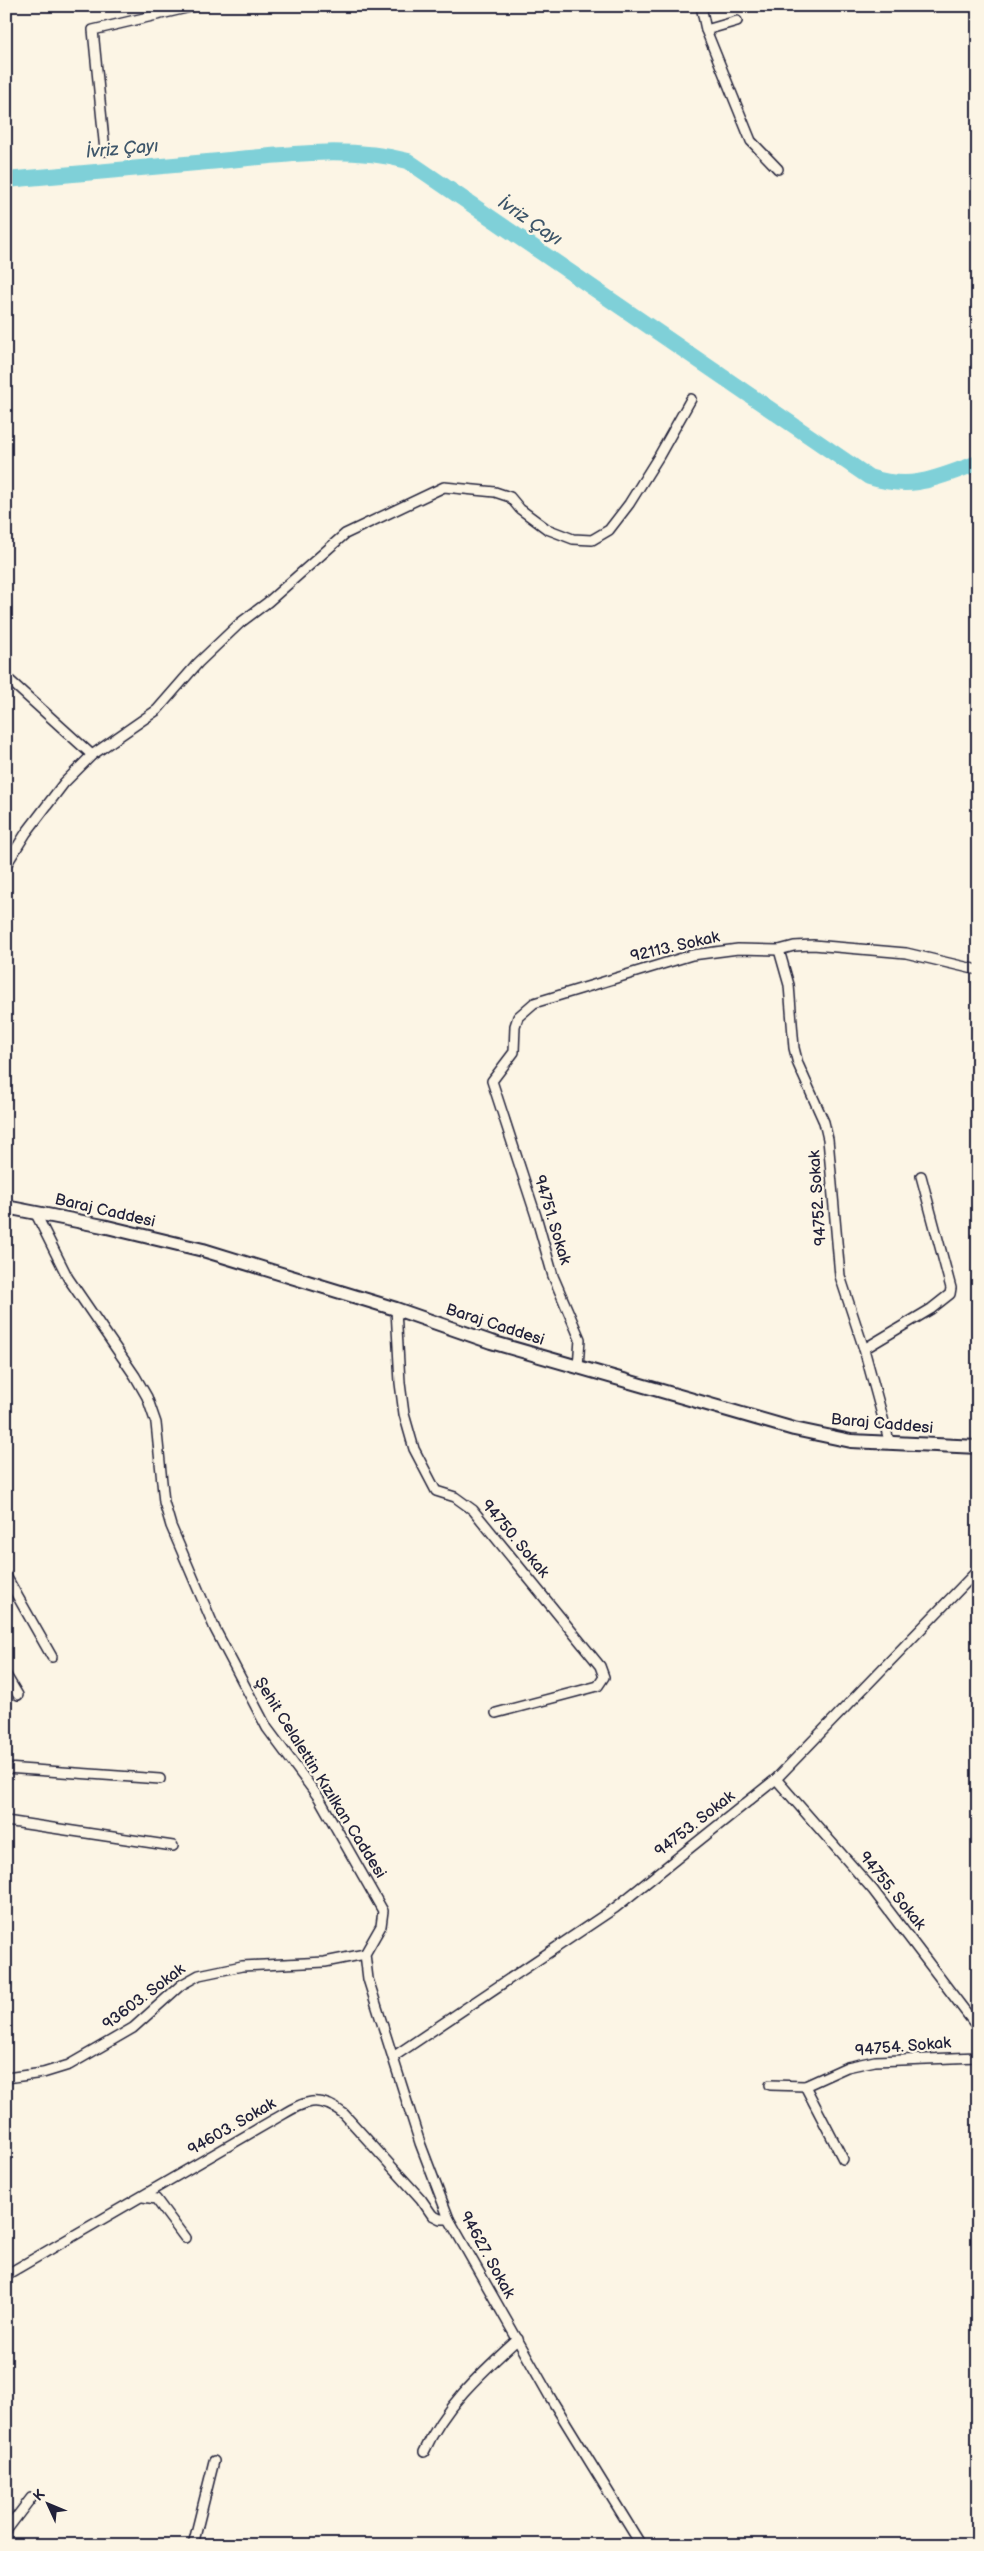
<svg xmlns="http://www.w3.org/2000/svg" width="984" height="2551" font-family="'Balsamiq Sans',sans-serif">
<style>
.lines{fill:none;stroke-linecap:round;stroke-linejoin:round}
.river{stroke:#7fd0d8;stroke-width:16}
.minor-casing{stroke:#22223b;stroke-width:12}
.secondary-casing{stroke:#22223b;stroke-width:16}
.minor{stroke:#fcf5e5;stroke-width:9}
.secondary{stroke:#fcf5e5;stroke-width:12}
.labels{text-anchor:middle;dominant-baseline:central;stroke-width:4.5;stroke-linejoin:round;paint-order:stroke}
.street-label{font-size:16px;fill:#22223b;stroke:#fcf5e5}
.water-label{font-size:18px;font-style:italic;fill:#3e566a;stroke:#fcf5e5}
</style>
<rect width="100%" height="100%" fill="#fcf5e5"/>
<filter id="ink" filterUnits="userSpaceOnUse"><feTurbulence type="fractalNoise" baseFrequency=".02" numOctaves="2"/><feDisplacementMap in="SourceGraphic" scale="10" xChannelSelector="R" yChannelSelector="G"/><feConvolveMatrix kernelMatrix="1 2 1 2 8 2 1 2 1" color-interpolation-filters="sRGB"/></filter>
<g filter="url(#ink)">
<g class="lines">
<path class="river" d="M6,180C77,173 148,167 219,161C282,155 347,145 408,161L869,477C913,491 936,478 978,463"/>
<defs>
<g id="minor">
<path d="M701,6L706,30L751,141L778,169"/>
<path d="M706,30L737,21"/>
<path d="M105,151L93,30L195,6"/>
<path d="M6,677L92,755"/>
<path d="M6,865L26,833L64,783L92,755L157,710L198,663L240,623L268,602L345,534L444,487L495,492L510,497L520,509L547,529L573,539L592,540L609,530L629,504L659,456L691,399"/>
<path d="M779,950L789,985L794,1048L798,1064L824,1122L828,1139L840,1276L864,1349L890,1444"/>
<path d="M35,1212L68,1278L135,1376L147,1397L156,1423L164,1502L171,1526L215,1629L267,1728L319,1798L383,1911L381,1926L365,1954L368,1979L420,2143L449,2219L550,2397L641,2545"/>
<path d="M396,1309L400,1383L404,1414L414,1449L436,1491L455,1497L473,1510L600,1666L604,1677L598,1686L496,1713"/>
<path d="M864,1349L931,1309L950,1294L951,1288L921,1176"/>
<path d="M578,1367L580,1339L553,1276L536,1216L492,1081L514,1052L515,1026L518,1017L534,1003L692,955L738,949L779,950L794,946L813,945L906,953L978,970"/>
<path d="M6,1576L52,1657"/>
<path d="M6,1675L18,1695"/>
<path d="M6,1768L160,1779"/>
<path d="M776,1779L873,1890L978,2028"/>
<path d="M6,1821L173,1846"/>
<path d="M393,2057L615,1908L776,1779L978,1570"/>
<path d="M6,2078L43,2073L69,2065L133,2028L181,1985L199,1975L242,1966L325,1962L365,1954"/>
<path d="M770,2085L805,2086L847,2067L875,2061L978,2057"/>
<path d="M805,2086L843,2159"/>
<path d="M143,2197L156,2199L185,2238"/>
<path d="M6,2275L273,2120C300,2105 315,2091 344,2114L421,2199L432,2215L440,2219H449"/>
<path d="M424,2452C445,2405 481,2373 518,2339"/>
<path d="M6,2531L31,2498"/>
<path d="M193,2545L214,2461"/>
</g>
<path id="secondary" d="M6,1207L103,1226L203,1250L396,1309L491,1342L794,1429L851,1441L978,1447"/>
</defs>
<use href="#minor" class="minor-casing"/>
<use href="#secondary" class="secondary-casing"/>
<use href="#minor" class="minor"/>
<use href="#secondary" class="secondary"/>
</g>
</g>
<g class="labels">
<g class="street-label">
<text transform="translate(675 947) rotate(-13)">92113. Sokak</text>
<text transform="translate(818 1198) rotate(-94)">94752. Sokak</text>
<text transform="translate(105 1211) rotate(13)">Baraj Caddesi</text>
<text transform="translate(552 1220) rotate(73)">94751. Sokak</text>
<text transform="translate(495 1325) rotate(18)">Baraj Caddesi</text>
<text transform="translate(882 1424) rotate(5)">Baraj Caddesi</text>
<text transform="translate(515 1539) rotate(50)">94750. Sokak</text>
<text transform="translate(320 1778) rotate(58)">Şehit Celalettin Kızılkan Caddesi</text>
<text transform="translate(695 1824) rotate(-38)">94753. Sokak</text>
<text transform="translate(892 1891) rotate(51)">94755. Sokak</text>
<text transform="translate(144 1997) rotate(-37)">93603. Sokak</text>
<text transform="translate(903 2047) rotate(-5)">94754. Sokak</text>
<text transform="translate(232 2127) rotate(-30)">94603. Sokak</text>
<text transform="translate(487 2255) rotate(61)">94627. Sokak</text>
</g>
<g class="water-label">
<text transform="translate(122 149) rotate(-5)">İvriz Çayı</text>
<text transform="translate(530 221) rotate(34)">İvriz Çayı</text>
</g>
</g>
<rect width="984" height="2551" fill="none" stroke="#fcf5e5" stroke-width="25"/>
<rect x="12" y="12" width="959" height="2526" fill="none" stroke="#22223b" stroke-width="2" filter="url(#ink)"/>
<g transform="translate(48 2504) rotate(314)" stroke="#fcf5e5" stroke-width="4" paint-order="stroke">
<path d="M0-4L9 19L0 12L-9 19Z" fill="#22223b"/>
<text y="-8" font-size="14" font-weight="bold" text-anchor="middle" fill="#22223b">K</text>
</g>
</svg>
